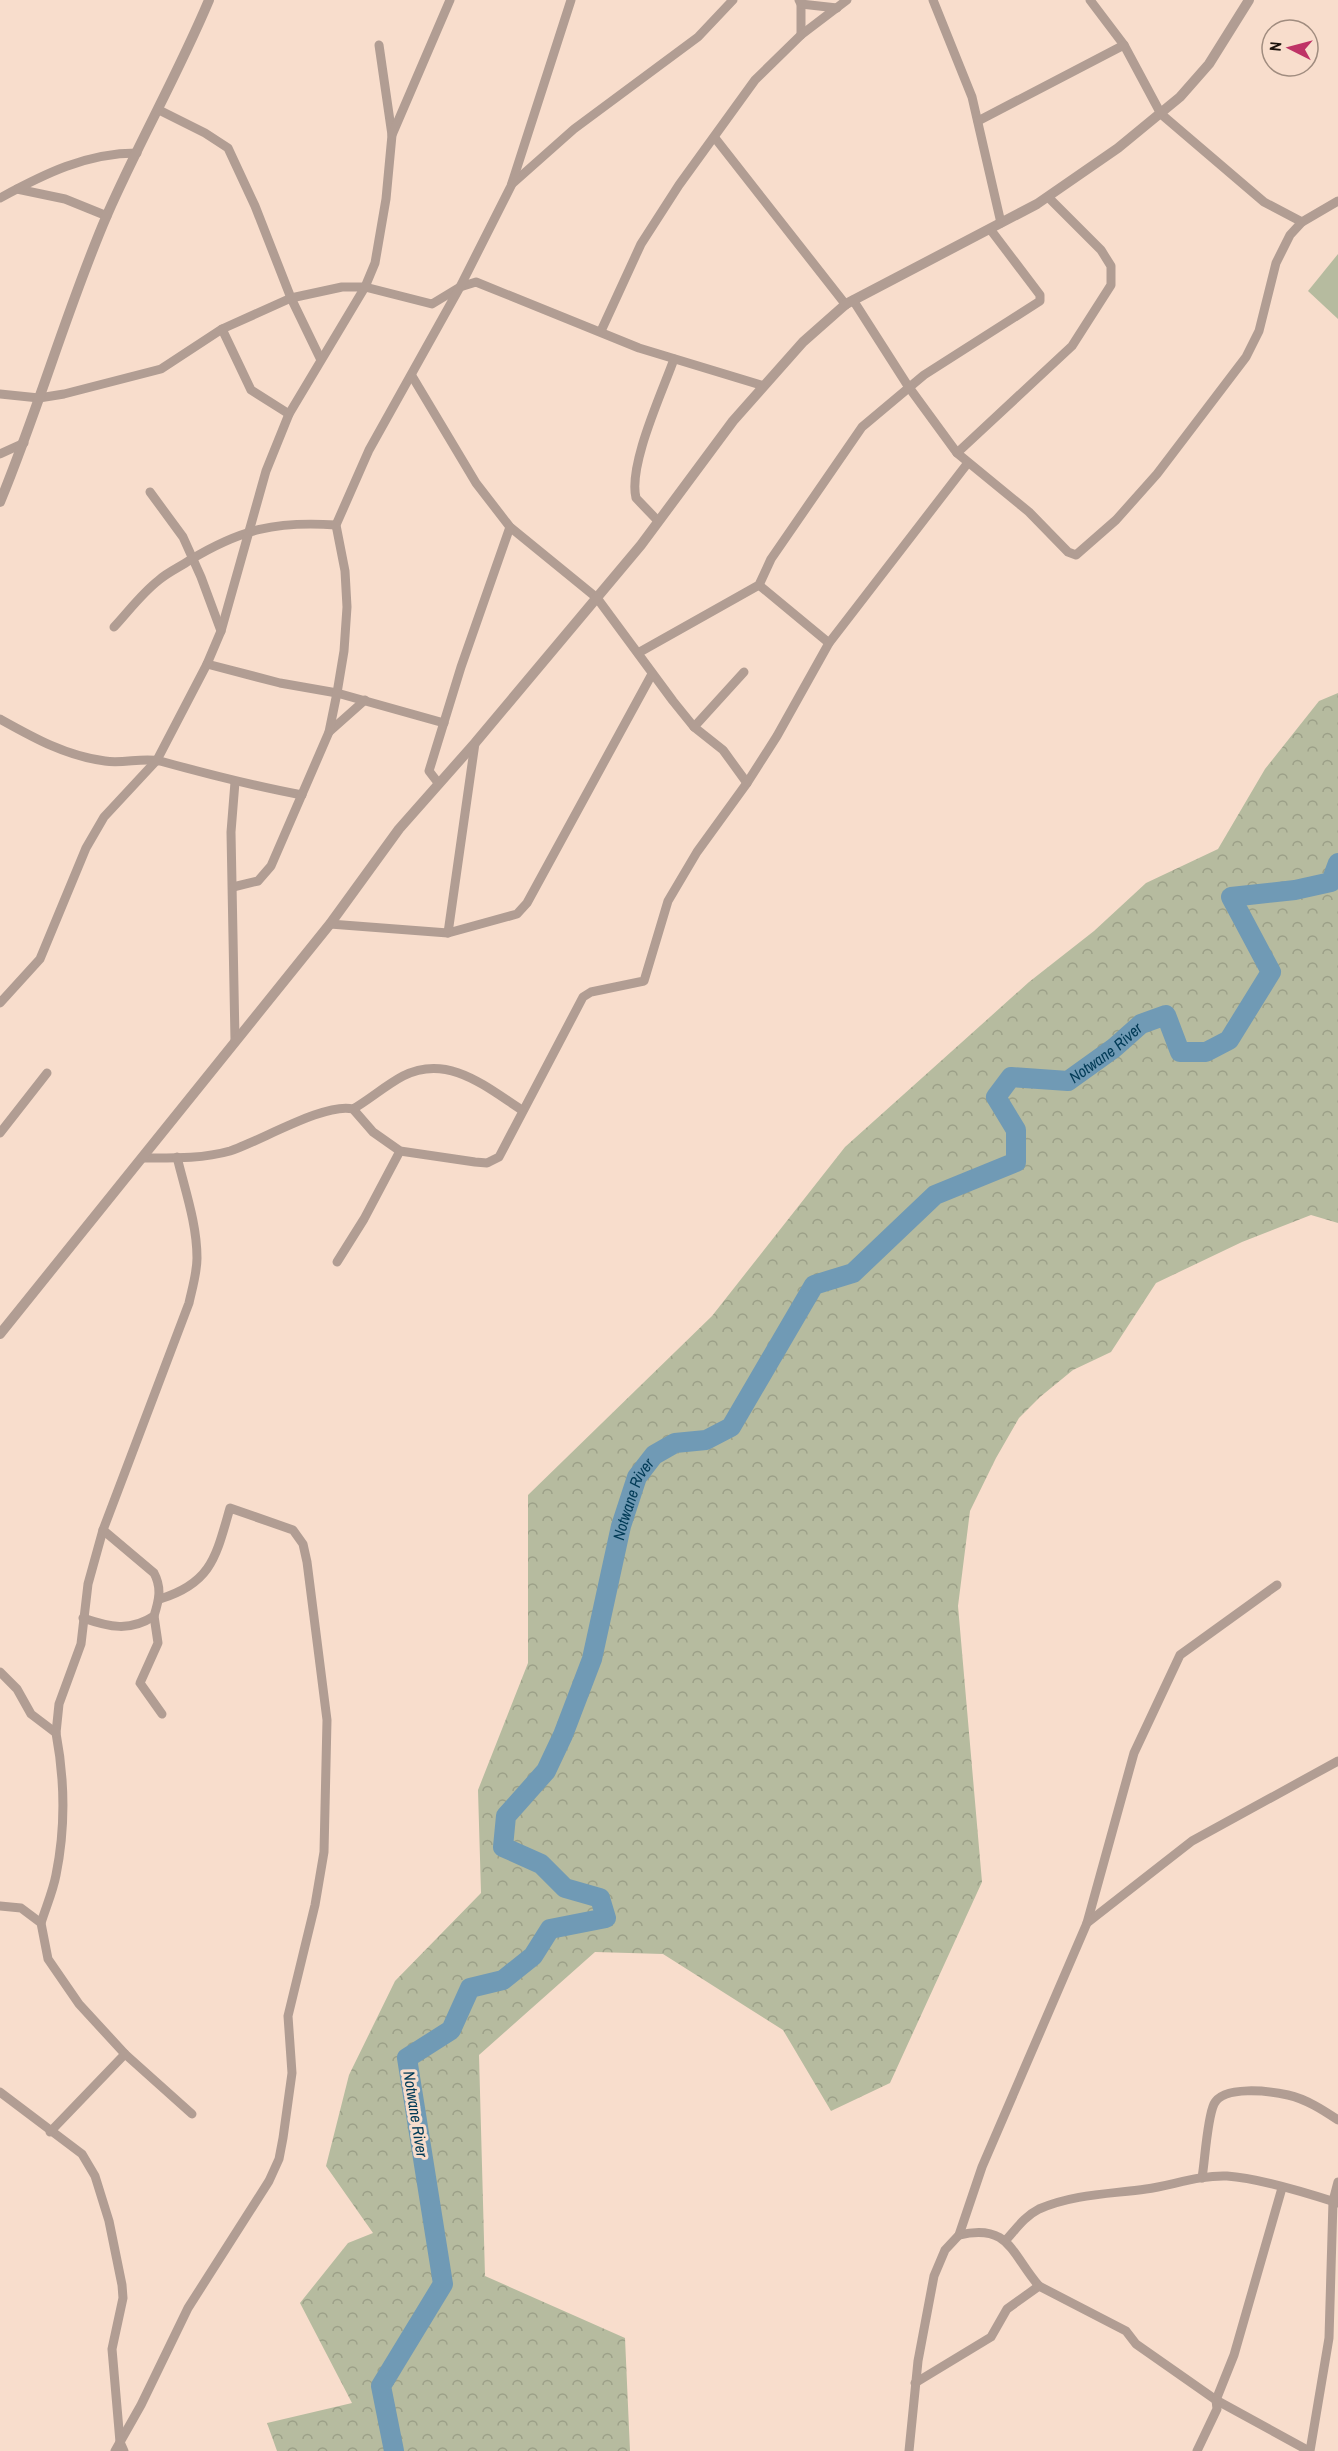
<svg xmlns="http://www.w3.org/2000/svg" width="1338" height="2451" font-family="'Archivo Narrow',sans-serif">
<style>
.grass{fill:#b6bb9f}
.forest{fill:url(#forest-crowns)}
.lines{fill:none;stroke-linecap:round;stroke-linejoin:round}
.river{stroke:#709ab5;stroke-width:20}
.minor{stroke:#b19d93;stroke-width:9}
.tertiary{stroke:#b19d93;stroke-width:10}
.labels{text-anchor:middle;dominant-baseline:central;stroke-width:6;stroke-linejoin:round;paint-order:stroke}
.water-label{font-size:16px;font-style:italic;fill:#003a56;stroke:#f8ddcc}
</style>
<defs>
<pattern id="forest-crowns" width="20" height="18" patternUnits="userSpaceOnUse" patternTransform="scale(1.5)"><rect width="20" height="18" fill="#b6bb9f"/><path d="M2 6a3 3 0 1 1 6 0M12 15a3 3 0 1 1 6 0" fill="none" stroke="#9ca088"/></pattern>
</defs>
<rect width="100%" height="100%" fill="#f8ddcc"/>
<path class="grass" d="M1338,254V319L1308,291Z"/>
<path class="forest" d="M1338,693V1223L1311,1215L1242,1242L1156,1283L1111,1352L1073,1370L1040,1397L1019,1418L996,1458L970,1511L958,1606L982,1882L890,2083L831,2111L783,2030L663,1954L595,1952L479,2055L485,2276L625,2338L630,2451H277L267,2423L352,2403L300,2303L348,2243L373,2233L326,2166L349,2075L395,1981L481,1893L478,1790L528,1663V1495L712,1316L845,1147L1029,982L1094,931L1146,883L1218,849L1265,769L1319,701Z"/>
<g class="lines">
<path class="river" id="s1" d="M394,2451L381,2386L443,2284L407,2058L451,2030L470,1988L503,1980L533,1956L550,1929L606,1918L600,1898L565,1888L541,1864L503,1847L506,1816L546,1771L563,1735L592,1659L621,1526L637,1477L654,1455L675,1443L706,1440L731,1427L814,1285L853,1273L935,1195L1016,1162V1130L996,1097L1011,1077L1068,1081L1114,1048L1141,1024L1166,1015L1180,1052H1206L1229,1040L1271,972L1231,897L1295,890L1331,882L1338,863"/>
<g class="minor">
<path d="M799,0L801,4V35"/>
<path d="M933,0L972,97L1001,223"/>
<path d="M1090,0L1124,45L1161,114L1264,202L1302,222"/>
<path d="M801,4L837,8"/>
<path d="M379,45L392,135"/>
<path d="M159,110L205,133L228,148L255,206L291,298L320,358"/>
<path d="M978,121L1124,45"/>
<path d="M715,138L846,305"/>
<path d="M512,184L574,129L698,37L733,0"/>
<path d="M17,189L65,199L107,216"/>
<path d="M0,198C44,174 86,153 137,153"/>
<path d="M853,300L908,386L957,453L1029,512L1068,552L1076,555L1116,520L1157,474L1246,357L1259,331L1276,263L1290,235L1302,222L1338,201"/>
<path d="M222,329L251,390L289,414"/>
<path d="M601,331L641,244L679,185L755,80L801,35L847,0"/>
<path d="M412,376L476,483L510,527L597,598L673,701L694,727L723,750L747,783"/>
<path d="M0,394L39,398L64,394L161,369L222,329L291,298L342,287H365L432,304L460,287L476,282L639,348L764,386"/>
<path d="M957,453L1072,346L1111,285V266L1101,250L1048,197"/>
<path d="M0,454L24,443"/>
<path d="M150,492L183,537L201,577L221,631"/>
<path d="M658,521L636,498C628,465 662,393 674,359"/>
<path d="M759,585L829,643"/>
<path d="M114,627C128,612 142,593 159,580C168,572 180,567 190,560C241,529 276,521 336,525"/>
<path d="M638,653L759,585L771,559L862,427L924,375L1040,301V295L990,229"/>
<path d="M207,664L280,683L337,693L444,723"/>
<path d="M0,719C34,738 66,756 105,761C123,764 143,757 160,761C207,774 254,786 302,795"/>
<path d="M694,727L744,672"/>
<path d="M329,732L365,700"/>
<path d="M235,782L231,832L235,1040"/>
<path d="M439,784L429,771L461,667L510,527"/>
<path d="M233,887L258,881L271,866L329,732L337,693L344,651L347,607L345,571L336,525L369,450L460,287L511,186L571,0"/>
<path d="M330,924L448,933L517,914L527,903L652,674"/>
<path d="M448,933L475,743"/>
<path d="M0,1003L40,959L86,848L104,817L157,760L207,664L221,631L266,471L289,414L365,287L375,263L386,199L392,135L450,0"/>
<path d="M353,1109L373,1132L400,1151L475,1162L487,1163L499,1157L583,997L591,992L644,981L668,901L697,852L747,783L777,736L829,643L967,464"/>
<path d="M0,1133L47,1073"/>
<path d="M142,1158C171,1158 202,1159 230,1151C259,1142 325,1102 353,1109C370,1099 386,1085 403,1076C448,1053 486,1087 522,1110"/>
<path d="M337,1262L364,1219L400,1151"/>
<path d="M154,1616L158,1643L140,1683L162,1714"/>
<path d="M83,1618C109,1627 130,1632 154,1616C159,1600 162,1588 154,1573L103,1530"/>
<path d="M0,1672L17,1689L31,1714L56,1733C65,1781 66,1826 56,1875C53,1891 46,1907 41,1923"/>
<path d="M56,1733L59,1704L81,1644L88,1584L103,1530L189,1303C192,1289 197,1273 197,1258C197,1224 185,1190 177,1157"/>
<path d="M0,1906L21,1908L41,1923L48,1959L79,2004L125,2054L192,2114"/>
<path d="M1087,1923L1134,1753L1180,1655L1277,1585"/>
<path d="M0,2092L82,2154L95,2176L109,2221L122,2285L123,2298L112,2349L120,2442L124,2451"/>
<path d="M50,2132L125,2054"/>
<path d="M1202,2178C1205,2160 1207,2119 1214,2104C1223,2085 1270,2091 1288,2095C1306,2099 1323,2110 1338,2120"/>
<path d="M959,2235C1010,2223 1011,2254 1039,2286"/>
<path d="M1006,2240C1016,2229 1025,2216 1039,2209C1074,2194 1110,2194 1146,2189C1173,2185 1200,2175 1227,2176C1259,2178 1307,2193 1338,2203"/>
<path d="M915,2383L991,2337L1007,2309L1039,2286L1126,2331L1136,2344L1216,2400L1309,2451"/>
<path d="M115,2451L141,2405L188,2308L269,2181L279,2159L283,2138L292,2073L288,2016L315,1905L324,1852L327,1720L307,1562L303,1544L293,1530L230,1508C216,1556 212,1583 160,1599"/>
<path d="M909,2451L918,2361L934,2276L945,2250L959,2235L982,2167L1087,1923L1192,1841L1338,1761"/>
<path d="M1197,2451L1217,2409L1216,2400L1234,2355L1282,2188"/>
<path d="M1310,2451L1329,2338L1333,2201L1338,2182"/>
</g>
<g class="tertiary">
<path d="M0,502C39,408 67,308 107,215C139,142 178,74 209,0"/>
<path d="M0,1334L330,924L399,829L475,743L641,545L733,421L803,342L846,304L1037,204L1118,148L1180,97L1209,64L1249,0"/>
</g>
</g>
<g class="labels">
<g class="water-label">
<text stroke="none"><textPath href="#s1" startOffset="1924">Notwane River</textPath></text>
<text stroke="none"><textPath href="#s1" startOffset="1185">Notwane River</textPath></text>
<text transform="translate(416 2114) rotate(81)">Notwane River</text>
</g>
</g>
<g transform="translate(1290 48) rotate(276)"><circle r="28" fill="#f8ddcc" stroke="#a08c7f" stroke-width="1.5"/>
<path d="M0-4.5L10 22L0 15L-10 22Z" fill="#bf3366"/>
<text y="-9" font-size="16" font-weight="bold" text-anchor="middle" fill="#1b120c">N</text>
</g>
</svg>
